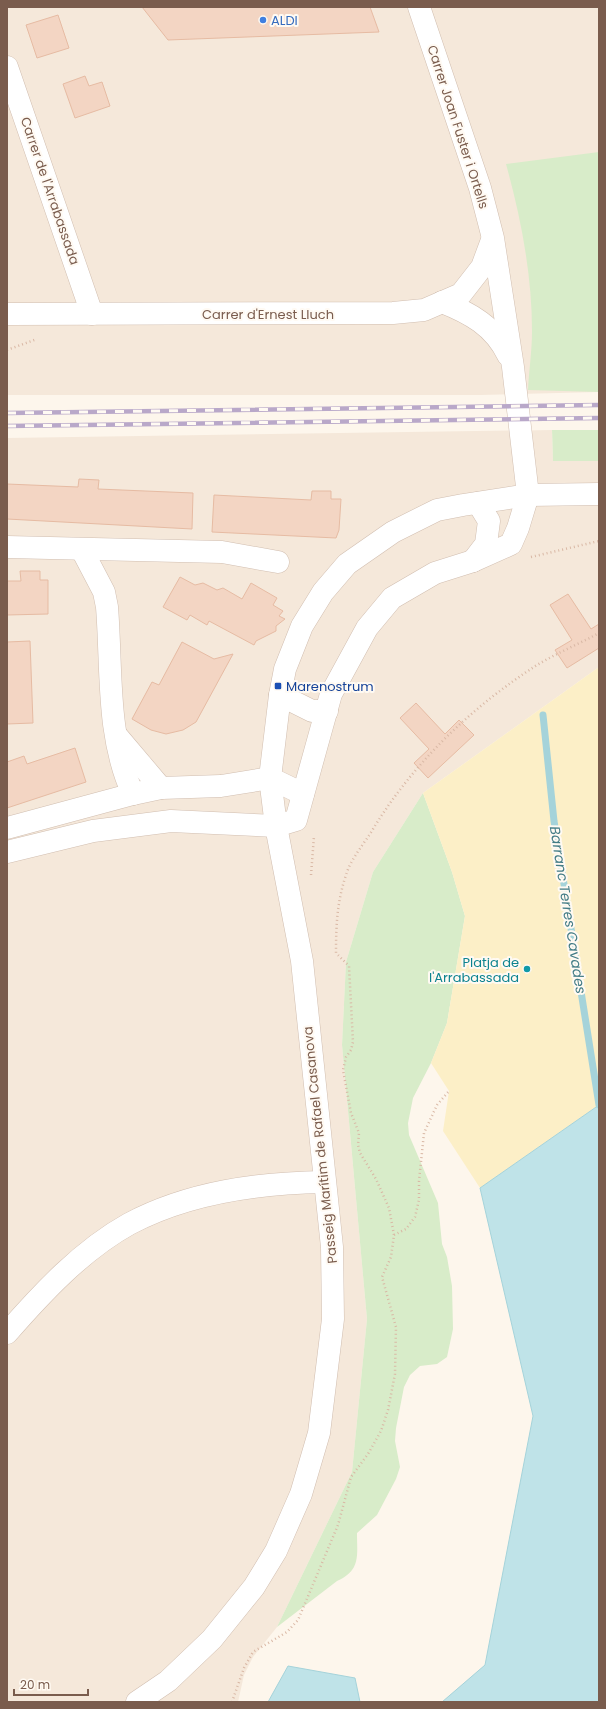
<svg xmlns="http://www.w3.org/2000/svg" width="606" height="1709" font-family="Poppins,sans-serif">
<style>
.residential{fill:#f5e8da}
.green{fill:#d8ecc9}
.sand{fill:#fcefc7}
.water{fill:#bfe3e8;stroke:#a5d3da}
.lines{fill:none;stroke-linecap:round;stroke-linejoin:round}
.stream{stroke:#a5d3da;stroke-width:7}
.building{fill:#f3d5c3;stroke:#e6bba3}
.minor-casing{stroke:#d1beb0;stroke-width:23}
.path{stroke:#d9b8a5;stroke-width:2.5;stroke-dasharray:1 3;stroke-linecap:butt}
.minor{stroke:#fff;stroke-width:22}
.rail-casing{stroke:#b9a8c9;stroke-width:4.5}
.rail{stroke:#fffaf3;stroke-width:3;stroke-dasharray:9;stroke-linecap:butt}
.shop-dot{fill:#3f7fe0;stroke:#fffaf3;stroke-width:1.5}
.transit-dot{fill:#1a4fb4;stroke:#fffaf3;stroke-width:1.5}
.culture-dot{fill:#0f9aa8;stroke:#fffaf3;stroke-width:1.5}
.labels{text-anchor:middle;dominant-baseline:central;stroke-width:4;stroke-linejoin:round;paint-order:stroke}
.shop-label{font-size:13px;fill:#366cbe;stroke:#fffaf3;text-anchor:start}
.street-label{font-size:13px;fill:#7a5c4d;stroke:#fffaf3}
.transit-label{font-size:13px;fill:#164399;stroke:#fffaf3;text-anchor:start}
.culture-label{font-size:13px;fill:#0d838f;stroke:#fffaf3;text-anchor:end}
.water-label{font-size:14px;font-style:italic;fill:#437c86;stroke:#fffaf3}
</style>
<rect width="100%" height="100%" fill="#fdf6ec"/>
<g class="residential">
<path d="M7,7H599V392L481,395H7Z"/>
<path d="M552,430L553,461H599V667L423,793L373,872L346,962L342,1045L367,1319L352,1472L277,1627L253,1657L244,1675L238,1702H7V438Z"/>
</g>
<g class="green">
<path d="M599,152V392L528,390C529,370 532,351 532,331C532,275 521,218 506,164Z"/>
<path d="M552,430H599V461H553Z"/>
<path d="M423,793L452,872L465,916L447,1023L431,1063L413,1098L408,1123L409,1135L438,1203L442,1244L447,1257L452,1286L453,1329L447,1357L437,1364L420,1366L410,1375L404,1387L396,1428L395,1441L400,1467L396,1479L377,1515L357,1533C357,1556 361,1570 337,1581L277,1627L352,1472L367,1319L342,1045L346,962L373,872Z"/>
</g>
<path class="sand" d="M599,667V1105L480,1188L443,1131L449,1091L431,1063L447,1023L465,916L452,872L423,793Z"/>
<g class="water">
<path d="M599,1105V1702H442L485,1665L533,1416L480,1188Z"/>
<path d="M288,1666L355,1678L360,1702H268Z"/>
</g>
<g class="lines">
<path class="stream" d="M543,715L554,821L599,1105"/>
</g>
<g class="building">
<path d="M142,7H370L379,32L168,40Z"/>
<path d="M58,15L69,48L37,58L26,25Z"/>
<path d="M85,76L89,86L102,82L110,106L75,118L63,84Z"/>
<path d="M79,479L99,480L98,489L193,493L192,529L7,519V484L78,487Z"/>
<path d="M312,491H331V499H341L339,530L336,538L212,532L214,495L311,500Z"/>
<path d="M20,571H40V580H48V614L7,615V581H21Z"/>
<path d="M180,577L195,585L203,583L217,590L223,588L242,599L251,583L277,598L273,605L283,611L279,616L285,619L276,626V631L256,641L254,645L209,621L207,625L190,615L187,620L163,607Z"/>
<path d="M568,594L591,629L599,624V648L567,668L555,650L572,640L550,605Z"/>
<path d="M30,641L33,723L7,724V642Z"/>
<path d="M182,642L214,659L233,654L196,722L183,730L166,734L151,730L132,719L152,682L159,685Z"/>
<path d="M416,703L445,734L459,720L474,735L428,778L414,763L429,749L400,718Z"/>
<path d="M75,748L86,782L7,808V762L24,756L27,764Z"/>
</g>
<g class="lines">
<defs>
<g id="minor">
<path d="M7,67L92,314"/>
<path d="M442,302C470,313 494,326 508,355"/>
<path d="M7,314L393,313L424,310L461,294L482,267L492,240"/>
<path d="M7,547L222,552L278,562"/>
<path d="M82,550L104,592L107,607C112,669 106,736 133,794"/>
<path d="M473,561L486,544L489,521L478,503"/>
<path d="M280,695L312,711H327"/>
<path d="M117,736L161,788"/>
<path d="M7,828L133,794L161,788L221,786L270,778L303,794"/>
<path d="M7,852L93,831L171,821L276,826L296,820L331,694L367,628L392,598L435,573L473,561L511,544L518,528L528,495L513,367L493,238L480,188L419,7"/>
<path d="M7,1333C42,1293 82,1250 129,1224C189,1192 258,1183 324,1182"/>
<path d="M137,1702L168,1681L212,1639L254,1587L276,1551L301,1494L319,1433L333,1319L332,1247L302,961L276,826L270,778L280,695L285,669L302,626L323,592L347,564L393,532L437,510L463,505L528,495L599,494"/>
</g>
</defs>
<use href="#minor" class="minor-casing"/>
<g class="path">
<path d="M7,350L37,339"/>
<path d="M531,557L599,541"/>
<path d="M311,875L314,836"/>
<path d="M394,1235L406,1229L415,1217L419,1200V1181L424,1133L437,1105L449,1091"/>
<path d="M232,1702L244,1668L253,1652L287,1632L298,1620L338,1525L351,1477L368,1454L381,1431L388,1410L395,1374L396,1327L382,1277L391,1257L394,1235L389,1208L376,1179L360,1153L358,1145L359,1133L351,1113L343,1070L346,1057L351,1050L353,1042L349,966L336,953C336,925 337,902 346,875C350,861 362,846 370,834C411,765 470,708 537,665C557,653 579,644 599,633"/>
</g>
<use href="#minor" class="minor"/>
<defs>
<g id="rail">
<path d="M7,413L599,405"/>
<path d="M7,426L599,418"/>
</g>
</defs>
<use href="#rail" class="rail-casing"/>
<use href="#rail" class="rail"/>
</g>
<circle class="shop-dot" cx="263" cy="20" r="4"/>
<rect class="transit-dot" x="274" y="682" width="8" height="8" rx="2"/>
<circle class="culture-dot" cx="527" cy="969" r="4"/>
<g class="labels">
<g class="shop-label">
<text x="271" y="20">ALDI</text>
</g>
<g class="street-label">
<text transform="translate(458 127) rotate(72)">Carrer Joan Fuster i Ortells</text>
<text transform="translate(50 191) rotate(71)">Carrer de l'Arrabassada</text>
<text x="268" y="314">Carrer d'Ernest Lluch</text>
<text transform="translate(320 1145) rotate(-96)">Passeig Marítim de Rafael Casanova</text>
</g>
<g class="transit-label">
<text x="286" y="686">Marenostrum</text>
</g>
<g class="culture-label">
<text x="519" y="962">Platja de<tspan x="519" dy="15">l'Arrabassada</tspan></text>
</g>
<g class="water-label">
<text transform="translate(568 910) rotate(81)">Barranc Terres Cavades</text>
</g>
</g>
<rect width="606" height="1709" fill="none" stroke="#7a5c4d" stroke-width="16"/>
<path d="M14 1689v6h74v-6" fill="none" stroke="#7a5c4d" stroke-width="2"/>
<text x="20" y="1689" font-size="12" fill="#7a5c4d" stroke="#fffaf3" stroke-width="3" paint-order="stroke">20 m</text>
</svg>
